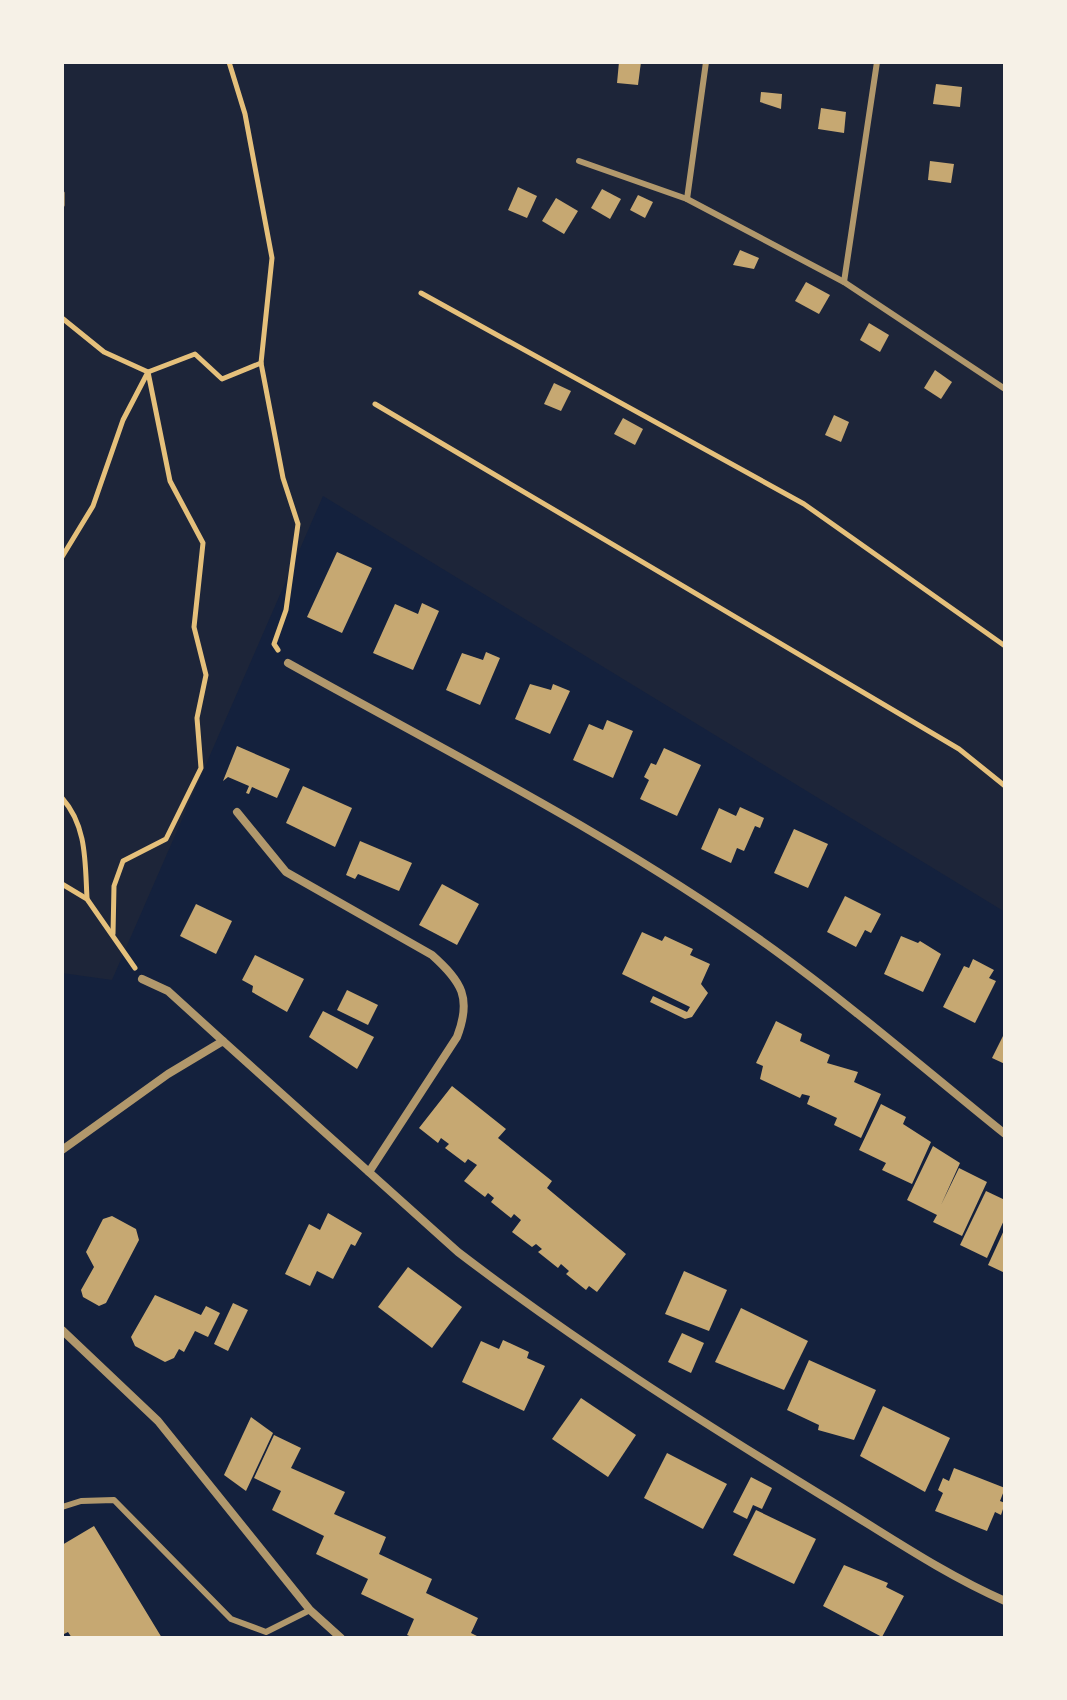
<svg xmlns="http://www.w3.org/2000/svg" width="1067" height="1700" font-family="Inter,sans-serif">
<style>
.green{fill:#1d2539}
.building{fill:#c6a872}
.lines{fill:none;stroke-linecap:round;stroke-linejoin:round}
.path{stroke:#e5c07b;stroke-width:5}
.service{stroke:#b1986c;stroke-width:6}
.minor{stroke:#b1986c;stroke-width:8}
</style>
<rect width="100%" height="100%" fill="#14213d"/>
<path class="green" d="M62,62H1005V912L323,496L112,980L62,973Z"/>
<g class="building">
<path d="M619,62H641L638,85L617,83Z"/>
<path d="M936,84L962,87L960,107L933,104Z"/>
<path d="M761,92L782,94L781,109L760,102Z"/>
<path d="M821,108L846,112L844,133L818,129Z"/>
<path d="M930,161L954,164L951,183L928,180Z"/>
<path d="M518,187L537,196L527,218L508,210Z"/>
<path d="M602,189L621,199L610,219L591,208Z"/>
<path d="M638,195L653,202L645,218L630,210Z"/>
<path d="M556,198L578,211L564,234L542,221Z"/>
<path d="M740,250L759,258L754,269L733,265Z"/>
<path d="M806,282L830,295L819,314L795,301Z"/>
<path d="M869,323L889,335L880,352L860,340Z"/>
<path d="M935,370L952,382L941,399L924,388Z"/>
<path d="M554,383L571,391L561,411L544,404Z"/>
<path d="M834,415L849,422L841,442L825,435Z"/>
<path d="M623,418L643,429L635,445L614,434Z"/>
<path d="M337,552L372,568L342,633L307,617Z"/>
<path d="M422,603L439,611L413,670L373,653L395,604L418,614Z"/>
<path d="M486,652L500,658L480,705L446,690L462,653L483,660Z"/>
<path d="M530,684L551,690L553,684L570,691L550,734L515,719Z"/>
<path d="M607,720L633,731L613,778L573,760L589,724L603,730Z"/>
<path d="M237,746L290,769L277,798L252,787L249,794L246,793L249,786L228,777L223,781Z"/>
<path d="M664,748L701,765L677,816L640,799L649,780L644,777L651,763L656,765Z"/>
<path d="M303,786L352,808L335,847L286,823Z"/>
<path d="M740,807L764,818L760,828L755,826L744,851L737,848L731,863L701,849L719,808L736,816Z"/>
<path d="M794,829L828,844L808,888L774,873Z"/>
<path d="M360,841L412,863L399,891L358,874L355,879L346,875Z"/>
<path d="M442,884L479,904L457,945L419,925Z"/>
<path d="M845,896L881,914L871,933L865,930L856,947L827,932Z"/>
<path d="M196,904L232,921L216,954L180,936Z"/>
<path d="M642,932L662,941L665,936L693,949L690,955L710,964L701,984L708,993L692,1017L685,1019L650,1002L653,996L687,1012L690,1007L622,974Z"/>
<path d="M901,936L918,943L920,941L941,954L923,992L884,974Z"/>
<path d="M255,955L304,979L287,1012L252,992L253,986L242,980Z"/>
<path d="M973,959L994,970L989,978L996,981L975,1023L943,1007L964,966L969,968Z"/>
<path d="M347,990L378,1005L368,1025L337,1010Z"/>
<path d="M323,1011L374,1037L357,1069L309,1037Z"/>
<path d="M776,1021L802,1034L800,1041L830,1055L827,1063L858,1072L854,1082L881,1094L861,1138L834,1125L837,1118L807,1104L810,1096L802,1094L800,1098L760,1079L763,1066L756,1063Z"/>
<path d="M1005,1032V1064L992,1058Z"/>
<path d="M452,1086L506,1129L498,1138L552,1181L547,1188L626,1254L597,1292L589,1286L586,1290L566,1274L569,1271L561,1264L558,1268L538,1252L542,1249L536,1244L532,1247L512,1232L521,1220L514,1214L511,1218L491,1202L494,1198L488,1193L485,1197L464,1181L477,1165L468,1159L465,1163L445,1148L449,1144L441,1138L438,1143L419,1128Z"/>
<path d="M881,1104L906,1117L903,1124L931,1142L912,1184L882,1170L886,1163L859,1150Z"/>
<path d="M933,1146L960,1163L941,1205L959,1168L987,1182L962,1236L933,1222L937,1215L907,1200Z"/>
<path d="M986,1191L1005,1200V1218L987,1258L960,1245Z"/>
<path d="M328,1213L362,1233L355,1246L351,1244L333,1279L317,1271L310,1286L285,1274L309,1224L320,1230Z"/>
<path d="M112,1216L136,1229L139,1240L106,1303L99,1306L83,1297L81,1290L94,1267L86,1252L103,1219Z"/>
<path d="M1005,1228V1273L988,1265Z"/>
<path d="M408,1267L462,1307L432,1348L378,1307Z"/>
<path d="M684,1271L727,1290L709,1331L665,1314Z"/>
<path d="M155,1295L201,1315L206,1306L220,1313L208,1337L195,1331L184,1352L179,1349L174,1358L165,1362L135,1346L131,1337Z"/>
<path d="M233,1303L248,1310L228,1351L214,1344Z"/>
<path d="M741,1308L808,1341L784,1390L715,1362Z"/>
<path d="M682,1333L704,1343L691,1373L668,1362Z"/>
<path d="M503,1340L529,1352L527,1358L545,1366L524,1411L462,1382L481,1341L499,1349Z"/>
<path d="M809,1360L876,1390L854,1440L818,1430L819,1425L787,1410Z"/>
<path d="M581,1398L636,1435L608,1477L552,1439Z"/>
<path d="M883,1406L950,1438L925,1492L860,1456Z"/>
<path d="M251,1417L273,1433L246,1491L224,1475Z"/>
<path d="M274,1435L301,1448L291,1468L345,1492L334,1514L386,1537L379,1554L432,1579L426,1593L478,1618L471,1633L481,1638H414L407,1635L414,1619L361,1594L368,1579L316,1554L324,1536L272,1510L281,1491L254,1478Z"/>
<path d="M667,1453L727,1484L703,1529L644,1498Z"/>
<path d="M954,1468L1005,1488L1000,1501L1005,1503L1001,1515L995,1512L987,1531L935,1511L943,1493L938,1490L943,1478L949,1481Z"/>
<path d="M751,1477L772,1488L762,1509L753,1505L747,1519L733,1512Z"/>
<path d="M756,1510L816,1539L794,1584L733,1555Z"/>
<path d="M94,1526L162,1638H72L68,1632L62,1635V1545Z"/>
<path d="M844,1565L888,1583L886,1587L904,1596L882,1637L823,1606Z"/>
</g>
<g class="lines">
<g class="path">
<path d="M229,62L245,114L272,258L261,363L283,478L298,524L286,610L274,644L278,650"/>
<path d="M62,193V205"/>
<path d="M421,293L804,504L1005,646"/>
<path d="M62,318L104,352L148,372L123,420L93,506L62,557"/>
<path d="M375,404L959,749L1005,786"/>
<path d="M62,798C87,826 85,862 87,898"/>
<path d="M62,884L87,899L135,968"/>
<path d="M113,934L114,886L123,861L166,839L201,768L197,718L206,675L194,627L203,543L170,481L148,372L195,354L222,379L261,363"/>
</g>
<g class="service">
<path d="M579,161L687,199L844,282L1005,389"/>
<path d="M687,199L706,62"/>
<path d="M844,282L877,62"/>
<path d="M62,1507L81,1501L114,1500L231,1619L266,1632L310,1610"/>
</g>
<g class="minor">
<path d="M288,663C451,754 621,839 773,949C853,1007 928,1072 1005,1134"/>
<path d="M237,812L286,872L432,955C462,982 472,998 457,1037L369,1172"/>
<path d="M142,979L168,991L223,1041"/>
<path d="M62,1150L168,1074L223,1041L458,1252C573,1340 697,1419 821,1495C881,1531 941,1573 1005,1601"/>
<path d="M62,1330L158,1421L310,1610L341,1638"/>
</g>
</g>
<rect width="1067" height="1700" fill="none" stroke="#f6f1e7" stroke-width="128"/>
</svg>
